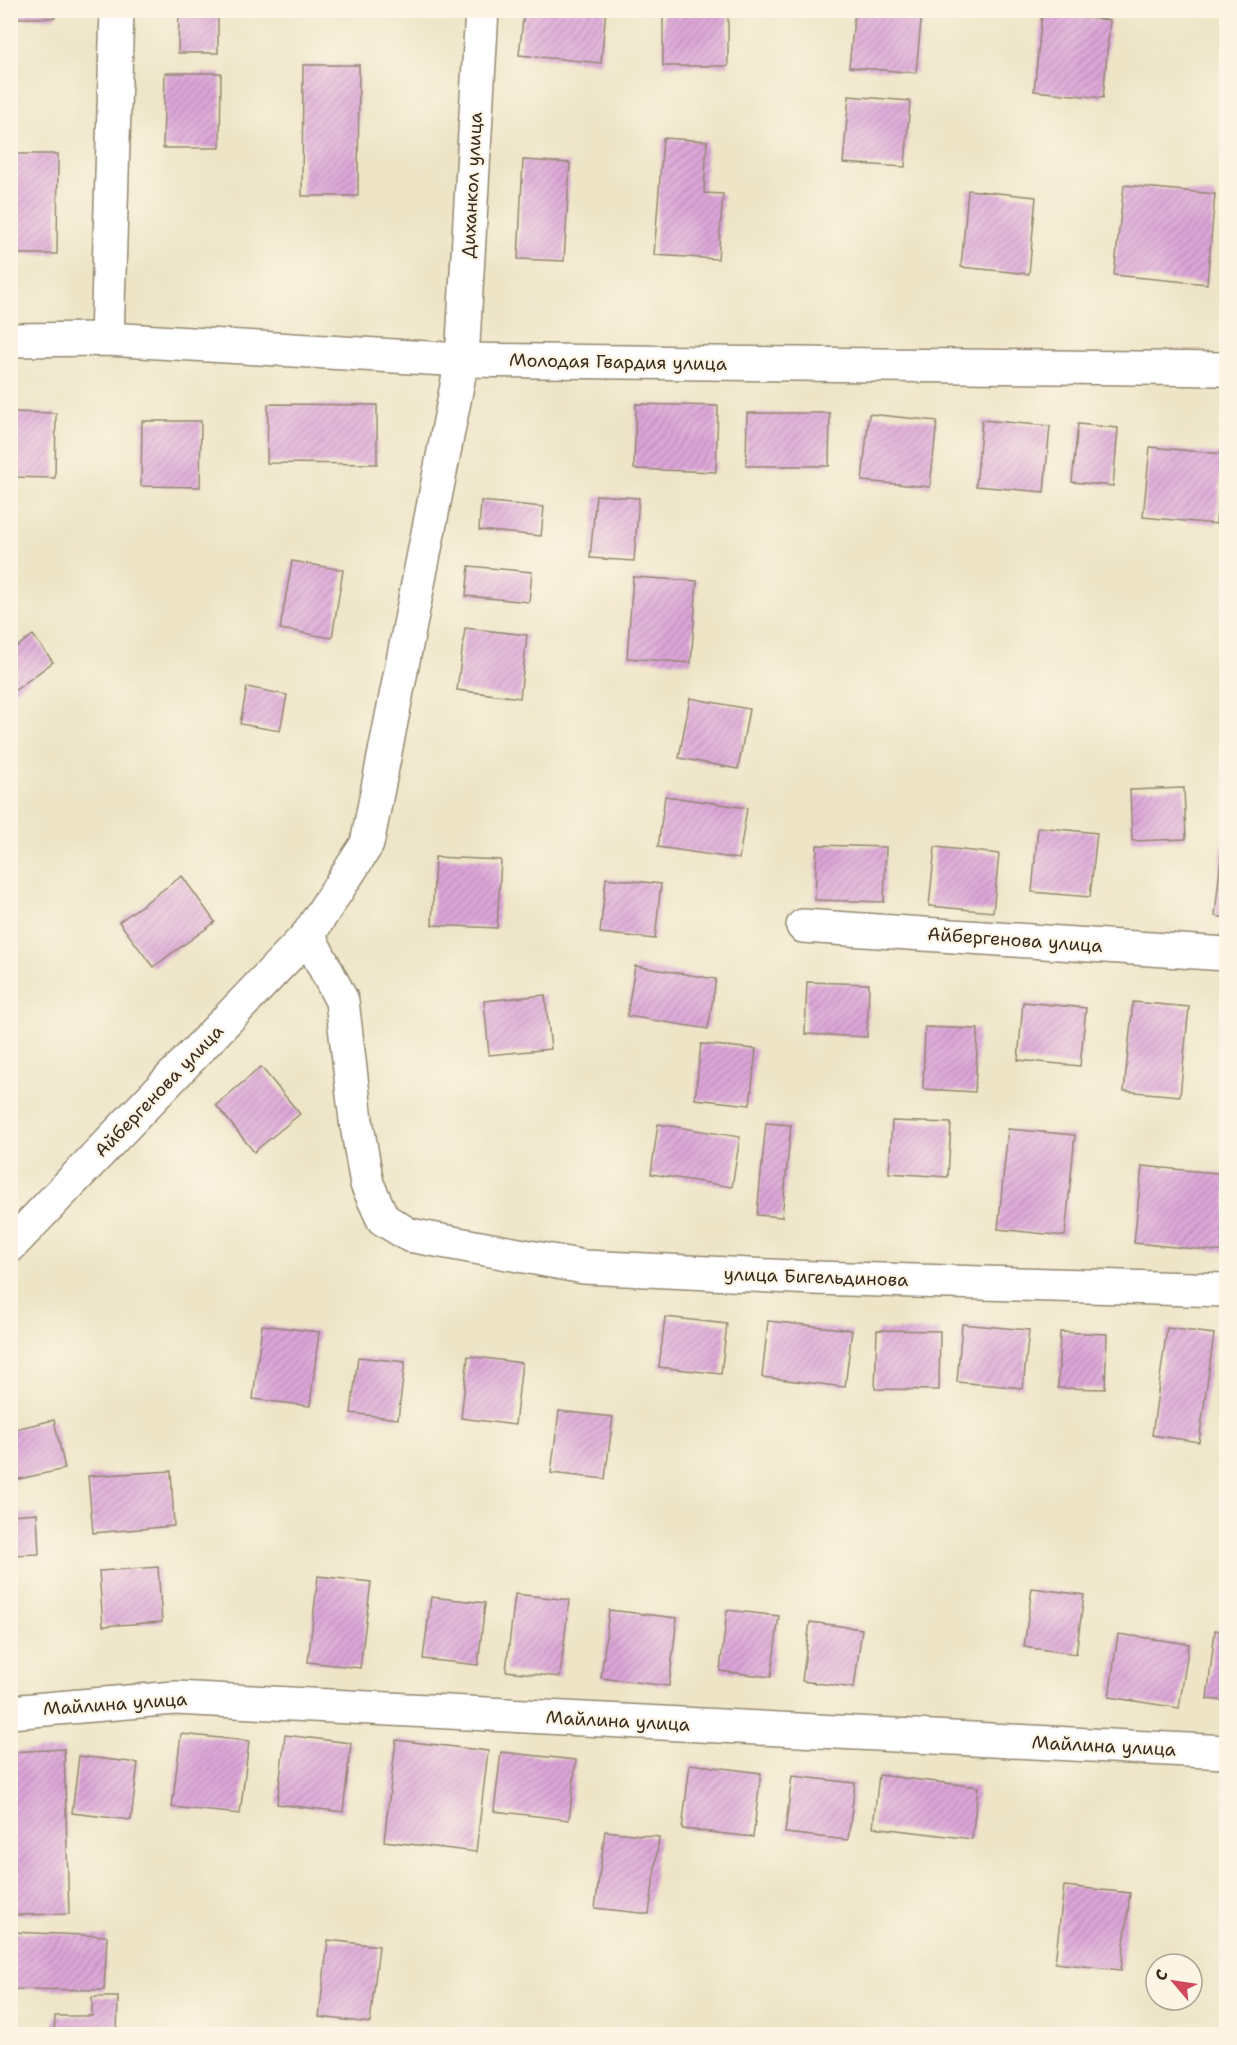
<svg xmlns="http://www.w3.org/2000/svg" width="1237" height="2045" font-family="'Shantell Sans',sans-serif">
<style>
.building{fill:url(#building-hatch)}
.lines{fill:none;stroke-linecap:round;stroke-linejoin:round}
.minor-casing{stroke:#948872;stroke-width:36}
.minor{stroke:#fff;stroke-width:33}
.labels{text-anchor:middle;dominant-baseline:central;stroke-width:4.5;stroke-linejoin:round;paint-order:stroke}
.street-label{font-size:18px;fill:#3b2a1e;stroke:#fcf5e5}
</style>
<defs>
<pattern id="building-hatch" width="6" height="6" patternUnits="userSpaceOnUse" patternTransform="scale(1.5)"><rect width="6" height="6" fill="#dda6d9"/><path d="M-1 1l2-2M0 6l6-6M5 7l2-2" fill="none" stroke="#b487af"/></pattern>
</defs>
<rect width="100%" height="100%" fill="#fcf5e5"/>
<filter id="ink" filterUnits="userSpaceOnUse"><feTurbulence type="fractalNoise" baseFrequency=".0167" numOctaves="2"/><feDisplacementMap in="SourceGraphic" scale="12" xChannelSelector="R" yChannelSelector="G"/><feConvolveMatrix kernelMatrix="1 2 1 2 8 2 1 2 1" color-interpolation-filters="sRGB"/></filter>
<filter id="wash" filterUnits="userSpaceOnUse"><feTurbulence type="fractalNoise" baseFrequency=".008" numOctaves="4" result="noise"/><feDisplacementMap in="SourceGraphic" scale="24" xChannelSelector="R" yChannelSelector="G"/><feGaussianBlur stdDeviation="1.35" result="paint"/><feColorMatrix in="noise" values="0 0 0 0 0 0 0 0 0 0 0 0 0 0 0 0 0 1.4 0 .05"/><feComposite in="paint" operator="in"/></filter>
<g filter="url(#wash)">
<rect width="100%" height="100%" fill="#eee5c7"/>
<g id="blocks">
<g class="building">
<rect x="10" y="10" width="45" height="8"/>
<path d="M179,10H218V53H178Z"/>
<path d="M524,10H606L601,63L519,55Z"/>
<rect x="663" y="10" width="65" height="56"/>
<path d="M855,10H922L916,73L849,67Z"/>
<path d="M1042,14L1110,20L1103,98L1034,91Z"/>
<path d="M303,65H359L358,196H302Z"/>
<path d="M165,73H221L220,148H163Z"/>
<path d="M849,96L910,101L905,167L843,163Z"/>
<path d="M663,138L707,141L704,193L723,194L718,259L654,255Z"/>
<path d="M10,154H58L57,254H10Z"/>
<path d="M523,160L570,163L564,261L518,259Z"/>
<path d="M1124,185L1215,194L1207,284L1114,275Z"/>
<path d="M968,190L1036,197L1029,274L961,267Z"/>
<path d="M268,404L377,405V464L267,463Z"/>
<path d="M636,404L718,406L716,472L634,469Z"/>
<path d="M10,412L56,413L55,478L10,477Z"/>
<path d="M747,413H830L829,466H746Z"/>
<path d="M869,414L937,421L930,487L862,481Z"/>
<path d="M982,420L1050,426L1044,492L976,486Z"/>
<path d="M142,421H201L200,487L141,486Z"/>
<path d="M1078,424L1118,428L1113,486L1072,482Z"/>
<path d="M1150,447L1223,454L1216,524L1143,517Z"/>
<path d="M596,495L639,498L634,561L590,558Z"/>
<path d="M481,501L544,507L541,536L479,530Z"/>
<path d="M292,561L343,570L332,638L280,629Z"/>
<path d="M469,566L532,572L529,602L466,596Z"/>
<path d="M633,577L697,581L691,663L627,658Z"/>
<path d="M465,628L527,635L520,698L457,690Z"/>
<path d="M33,635L53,662L10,694V652Z"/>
<path d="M247,687L287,695L280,731L240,724Z"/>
<path d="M690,698L749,709L738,769L679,758Z"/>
<path d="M1184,788L1186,839L1132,841L1130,790Z"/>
<path d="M665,796L747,808L739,859L658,847Z"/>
<path d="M1038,827L1097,833L1090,897L1032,892Z"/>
<path d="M817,845L886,847L884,902L815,900Z"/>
<path d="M935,847L999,854L993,912L929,906Z"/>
<path d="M1222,847L1226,848V918L1215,916Z"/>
<path d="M435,857L501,860L497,928L432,925Z"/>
<path d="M182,876L215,922L153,967L119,922Z"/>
<path d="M606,878L661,884L655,939L600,933Z"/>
<path d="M635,966L716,979L708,1029L627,1016Z"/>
<path d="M807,982L869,984L867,1037L805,1034Z"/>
<path d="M545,995L551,1049L489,1055L484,1001Z"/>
<path d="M1023,1002L1086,1008L1080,1066L1018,1060Z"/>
<path d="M1133,1002L1189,1007L1180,1096L1124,1091Z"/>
<path d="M925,1027L978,1029L975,1092L923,1089Z"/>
<path d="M701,1044L756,1049L750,1105L695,1099Z"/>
<path d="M261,1067L300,1114L254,1152L216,1105Z"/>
<path d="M892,1121L951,1123L948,1177L889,1173Z"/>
<path d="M766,1123L791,1125L782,1217L757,1215Z"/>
<path d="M658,1124L740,1137L732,1187L651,1174Z"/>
<path d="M1008,1129L1075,1135L1065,1236L998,1229Z"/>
<path d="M1142,1166L1226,1174V1252L1134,1243Z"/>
<path d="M665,1317L727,1324L721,1374L659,1367Z"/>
<path d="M768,1321L852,1330L845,1387L762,1377Z"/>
<path d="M962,1324L1029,1330L1023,1388L957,1382Z"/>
<path d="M262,1325L319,1332L310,1406L253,1399Z"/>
<path d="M1167,1328L1214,1334L1199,1442L1152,1435Z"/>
<path d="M877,1330L940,1331L939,1390L875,1389Z"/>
<path d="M1060,1332L1107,1334L1105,1389L1058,1388Z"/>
<path d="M468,1356L522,1363L515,1425L461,1418Z"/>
<path d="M358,1357L405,1362L398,1419L351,1413Z"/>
<path d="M559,1411L613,1417L605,1479L551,1473Z"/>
<path d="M54,1420L65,1469L10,1481V1430Z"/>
<path d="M171,1471L174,1526L93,1533L88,1476Z"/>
<path d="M37,1513L39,1554L10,1555V1515Z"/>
<path d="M158,1567L162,1622L103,1626L99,1571Z"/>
<path d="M318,1576L371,1582L360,1668L308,1662Z"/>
<path d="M1032,1588L1084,1595L1076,1654L1024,1647Z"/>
<path d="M515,1594L569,1600L560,1677L506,1671Z"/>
<path d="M431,1597L485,1603L478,1665L423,1659Z"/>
<path d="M609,1610L677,1618L669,1686L601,1678Z"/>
<path d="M727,1610L779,1616L771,1677L720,1671Z"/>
<path d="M810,1622L862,1629L854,1688L802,1681Z"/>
<path d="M1215,1630L1226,1632V1701L1207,1699Z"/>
<path d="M1118,1634L1189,1644L1179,1708L1109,1697Z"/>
<path d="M181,1734L249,1741L240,1814L172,1807Z"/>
<path d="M285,1735L351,1743L343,1812L277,1804Z"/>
<path d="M396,1740L488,1751L476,1852L384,1841Z"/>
<path d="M64,1749L69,1914L10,1915V1752Z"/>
<path d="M501,1752L576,1760L569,1820L494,1811Z"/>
<path d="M79,1756L138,1763L131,1820L72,1813Z"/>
<path d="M690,1764L761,1773L753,1837L682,1829Z"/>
<path d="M879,1775L978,1787L972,1839L873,1827Z"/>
<path d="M792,1776L855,1783L848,1840L785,1833Z"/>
<path d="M605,1831L659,1837L649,1914L595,1908Z"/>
<path d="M1064,1886L1130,1893L1121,1970L1055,1963Z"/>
<path d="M10,1932L107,1936L104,1990L10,1989Z"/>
<path d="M328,1940L379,1946L370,2023L319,2017Z"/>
<path d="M92,1997H118L117,2034H54L55,2016H92Z"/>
</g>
</g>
</g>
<g filter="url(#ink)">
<use href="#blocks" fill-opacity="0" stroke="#948872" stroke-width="1.5"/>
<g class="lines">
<defs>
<g id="minor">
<path d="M482,10L462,360L367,844L308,935L342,1001L356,1120L367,1184L383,1219L409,1235L584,1267L814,1278L1226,1290"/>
<path d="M107,339L117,10"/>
<path d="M10,340L107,339L462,360L1226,369"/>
<path d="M803,926L1226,954"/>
<path d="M10,1246L308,935"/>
<path d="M10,1712L175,1698L1226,1752"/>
</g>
</defs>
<use href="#minor" class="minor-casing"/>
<use href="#minor" class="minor"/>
</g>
</g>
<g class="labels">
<g class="street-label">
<text transform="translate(472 185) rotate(-87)">Диханкол улица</text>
<text transform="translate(618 362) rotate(1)">Молодая Гвардия улица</text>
<text transform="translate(1015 940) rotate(4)">Айбергенова улица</text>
<text transform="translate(159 1091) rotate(-46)">Айбергенова улица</text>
<text transform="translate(816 1277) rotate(2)">улица Бигельдинова</text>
<text transform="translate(115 1704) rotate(-4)">Майлина улица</text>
<text transform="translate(618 1721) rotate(3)">Майлина улица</text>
<text transform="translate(1104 1746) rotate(3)">Майлина улица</text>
</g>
</g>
<rect width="1237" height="2045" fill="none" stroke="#fcf5e5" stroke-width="36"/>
<g transform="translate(1174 1982) rotate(299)"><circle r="28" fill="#fcf5e5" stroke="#afa495" stroke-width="1.5"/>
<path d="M0-4.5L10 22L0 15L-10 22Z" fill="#d1495b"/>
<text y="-9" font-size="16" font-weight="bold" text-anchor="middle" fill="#3b2a1e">С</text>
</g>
</svg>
